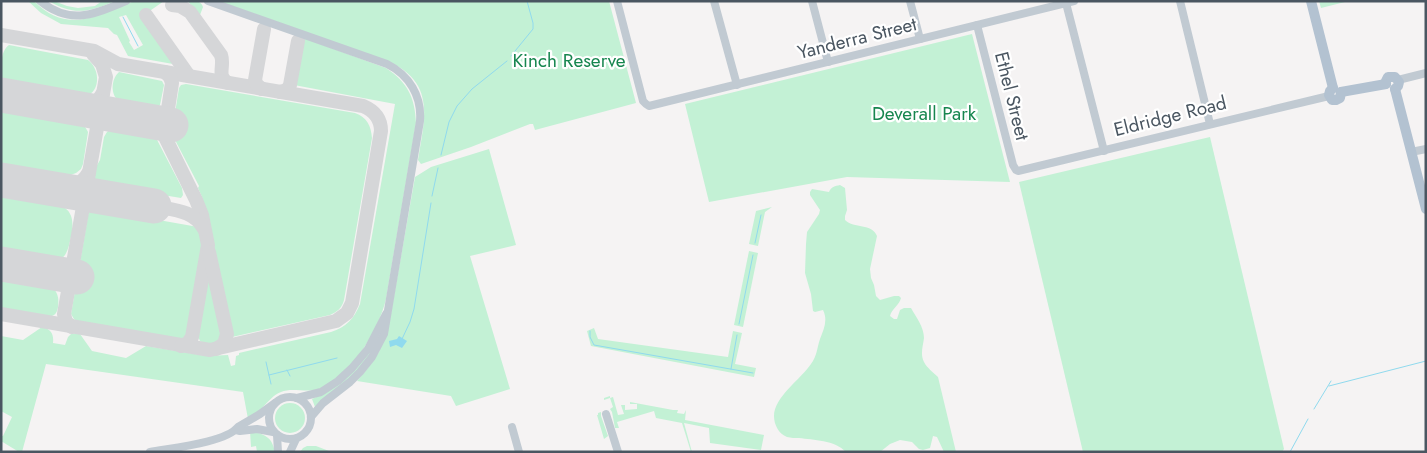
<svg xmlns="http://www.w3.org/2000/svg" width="1427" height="453" font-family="Jost,sans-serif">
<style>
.green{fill:#c3f1d5;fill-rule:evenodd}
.water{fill:#90daee}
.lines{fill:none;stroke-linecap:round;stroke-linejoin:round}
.stream{stroke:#90daee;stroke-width:1}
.taxiway{stroke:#d5d6d8;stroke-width:14}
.runway{stroke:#d5d6d8;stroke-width:35}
.minor{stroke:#c1cad2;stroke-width:8}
.major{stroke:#b3c2d1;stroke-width:10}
.labels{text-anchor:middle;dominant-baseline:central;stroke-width:4.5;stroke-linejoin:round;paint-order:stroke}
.street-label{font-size:19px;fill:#4a5661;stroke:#fff}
.park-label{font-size:19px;fill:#17864f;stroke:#fff}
</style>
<rect width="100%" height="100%" fill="#f5f3f3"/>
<g class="green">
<path d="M28,1H34C59,26 81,23 111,10C119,7 128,2 137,1C145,0 155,1 164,1L144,15L176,62L173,64L128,56L117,35L114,34L108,28L61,24L41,13ZM126,15L143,45L134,50L129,42L130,41L119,17Z"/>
<path d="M49,1H54L67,6L78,8L95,6L102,1H115C90,12 74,16 49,1Z"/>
<path d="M188,1C194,1 201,0 203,7L200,15L196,13Z"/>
<path d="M218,1H609L636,103L535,130L533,124H530L471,147L421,164L418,160C425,116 436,81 385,60Z"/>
<path d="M1319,1H1349L1321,8Z"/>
<path d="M972,34L1010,182L847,177L709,202L685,104Z"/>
<path d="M301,37L386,68C407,82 415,97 416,123L386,299C379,330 350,378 319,389C306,393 292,387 281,392C273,395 269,401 263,407C259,412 253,415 248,419L243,392L46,364L22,452H19L1,441V436H3L12,417L1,411V336L23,340L42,327C51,329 54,334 53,343L65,345L68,337L71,334H80L92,351L126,358L146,346L207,356L228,355L231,366L235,365L236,356L239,355V353L331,332C346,327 354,319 360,304L395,104L294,85L293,82Z"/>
<path d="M9,45L88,60C101,69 101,96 82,96L3,81L1,79C1,68 0,51 9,45Z"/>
<path d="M119,72L162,81L164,85L160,105L156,107H153L119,101C110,95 111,79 119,72Z"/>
<path d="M186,84L355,113C367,117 371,126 372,138L344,300C342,308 337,312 330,315L232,337L202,197L198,188L199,186L174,138H177L182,115L175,113L179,88L181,85Z"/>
<path d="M1,109L74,122L84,125L88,132L83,164L81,169L76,173L62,178L1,167Z"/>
<path d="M111,129L155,136L182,188L183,195L181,198L96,184L94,180L96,167L100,160L104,137L107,132Z"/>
<path d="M1210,137L1284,449L1282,452H1083L1019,182Z"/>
<path d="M489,149L516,245L470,256L510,389L456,406L451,396L357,381L368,368L379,352L391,313L415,177L431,167Z"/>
<path d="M840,185L845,188L847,210L845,216V220C854,229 872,223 877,236L870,269L871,278L874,285L876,296L880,300L894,296H899L901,298C899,306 892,308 890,316L894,319H897L900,310L904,308H911C916,317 924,327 924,338C923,346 920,354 924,362C927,368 933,372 938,377L956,452H944L937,437L933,436L930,448L923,450L919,449L912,442L900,440L890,444L880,452H846C835,440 813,440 799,438C795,438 791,438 787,437C779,434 774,425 774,416C774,397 801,379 811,364C817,356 817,348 820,339C824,329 828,320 823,310L815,312L813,311L811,294L805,273L806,244L807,232L819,214L820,210L810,195V192L812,189L829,192C831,187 835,186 840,185Z"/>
<path d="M1,192C21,195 49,196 65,208C73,214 73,223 72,233C70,240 69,249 65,255C55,269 16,257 1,255Z"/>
<path d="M772,207L765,212L758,246L749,244L756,211Z"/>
<path d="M91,208L198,227L203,242L188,332L184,338L177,339L79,323L74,319L71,314L89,210Z"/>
<path d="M749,251L758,253L743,327L734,325Z"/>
<path d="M208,269L223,334C220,344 209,348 200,341L197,334Z"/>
<path d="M1,273C22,276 64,277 58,307C57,313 55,316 48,317L1,309Z"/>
<path d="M594,328L598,339L728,357L733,331L742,333L735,364L756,368L754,377L591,346L587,331Z"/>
<path d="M373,345C373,365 330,395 315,407L312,399L325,393Z"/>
<path d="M610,396V398L613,397L618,415L624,414L621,405H625V410L637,409V404H630V402L673,410H678L677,413L684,414L686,410L685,420L764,435L761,450L710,443L709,428L684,423L692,452H691L682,423L656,418L654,411L617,422L619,428H615L612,412L610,409L613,407L610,398L604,400V398Z"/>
<circle cx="290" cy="418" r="15"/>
<path d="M601,412V416L608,436L604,439L597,415H598V413Z"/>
<path d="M250,431C264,434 272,436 275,452H257L256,446L251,447Z"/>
<path d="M307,446H316L329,451L300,452L303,448Z"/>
</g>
<path class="water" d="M399,336L407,341L402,348L396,345L390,347L389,341L397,339Z"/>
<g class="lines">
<g class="stream">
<path d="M123,17L138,46"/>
<path d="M511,56L533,29V23L527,1"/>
<path d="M441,155L449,122L457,106L472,89L507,61"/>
<path d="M432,196L438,168"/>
<path d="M755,243L761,215"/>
<path d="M739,324L753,255"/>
<path d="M590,331V337L594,345L753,373"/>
<path d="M402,339L410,322L414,309L431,203"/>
<path d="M266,362L271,384"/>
<path d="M731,369L737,335"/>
<path d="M287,370L290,376"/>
<path d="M269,375L337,358"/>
<path d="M1329,386L1426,361"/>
<path d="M1314,409L1331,381"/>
<path d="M1290,452L1308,419"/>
</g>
<g class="taxiway">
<path d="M172,5L180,6L190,12L221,55C225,66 216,76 228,83"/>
<path d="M146,15L189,76"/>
<path d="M1,35L94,51L118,64L363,106C375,111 381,119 381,131L352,303L347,313L336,321L210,350L1,314"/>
<path d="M165,72L170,77L172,83L164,135L196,200L202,215L208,245L192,337L188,343L181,346"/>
<path d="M262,89L257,85L255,80L264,29"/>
<path d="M1,92L7,96L81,108C91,107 98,102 103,93"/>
<path d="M280,92L287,90L290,85L298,41"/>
<path d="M11,181C26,184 53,191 67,189C76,187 85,180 89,172"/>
<path d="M154,206C173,210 194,210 204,229"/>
<path d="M209,252L227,334L224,344L216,349"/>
<path d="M72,327L66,322L64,314L106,77L102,64L93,54"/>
</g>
<g class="runway">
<path d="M1,95L171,125"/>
<path d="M1,180L154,206"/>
<path d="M1,264L77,277"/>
</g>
<g class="minor">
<path d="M40,1C71,26 94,14 126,1"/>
<path d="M208,1L387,64C409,75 422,96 420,121L384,334L372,357L360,372L350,382L323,403L311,417"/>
<path d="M617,1L643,101L646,104L649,106L1074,1"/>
<path d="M714,1L737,85"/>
<path d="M812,1L828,62"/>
<path d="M910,1L920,39"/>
<path d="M1180,1L1210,124"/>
<path d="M1066,3L1104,151"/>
<path d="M977,25L1013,165L1016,170L1018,171L1329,96"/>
<path d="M1398,80L1426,73"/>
<path d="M1411,152L1426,149"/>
<circle cx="290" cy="418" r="21"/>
<path d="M297,398L321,392L338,381L352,368L368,349L386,314"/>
<path d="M606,414L618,452"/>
<path d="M512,427L519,452"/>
<path d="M236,430L240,431L257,429L273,432"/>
<path d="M277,435L278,452"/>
<path d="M150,452C171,448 225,443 238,427L260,414L275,403"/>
<path d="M290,452L296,439"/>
</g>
<g class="major">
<path d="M1311,1L1333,88"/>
<path d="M1386,84V81L1388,77H1395L1399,82L1398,86L1395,89"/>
<path d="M1333,88L1330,91L1329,95L1332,100H1336L1340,98L1341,92"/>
<path d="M1395,89L1426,209"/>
<path d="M1341,92L1386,84"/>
</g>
</g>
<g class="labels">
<g class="street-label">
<text transform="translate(857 38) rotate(-14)">Yanderra Street</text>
<text transform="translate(1012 96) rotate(76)">Ethel Street</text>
<text transform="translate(1170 116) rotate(-14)">Eldridge Road</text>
</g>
<g class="park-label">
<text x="569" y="60">Kinch Reserve</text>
<text x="924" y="113">Deverall Park</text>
</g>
</g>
<rect width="1427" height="453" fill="none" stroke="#4a5661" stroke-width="5"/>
</svg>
